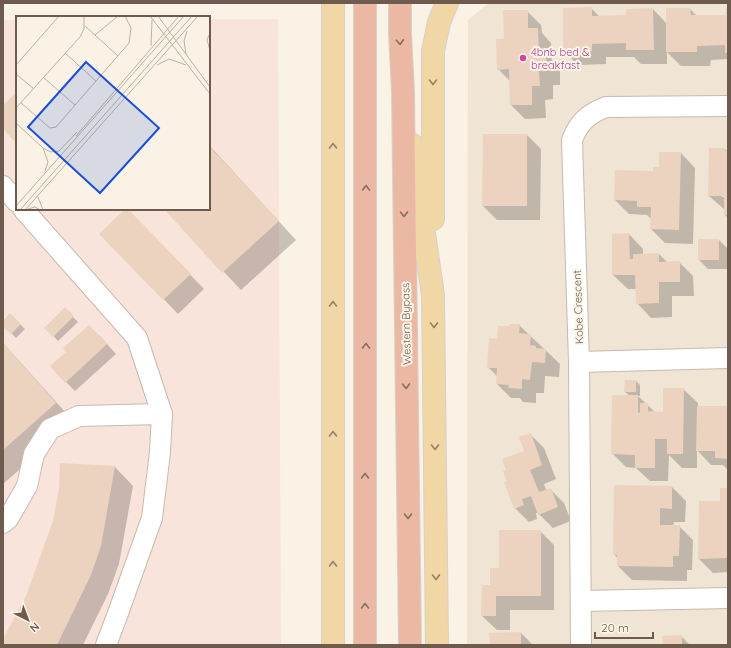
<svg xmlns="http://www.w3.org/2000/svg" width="731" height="648" font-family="Quicksand,sans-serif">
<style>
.residential{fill:#f0e4d4}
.commercial{fill:#f8e4da}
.shadow{fill:#0003}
.building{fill:#ebd3c0}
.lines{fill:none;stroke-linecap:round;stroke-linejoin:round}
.minor-casing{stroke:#c8baad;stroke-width:22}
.major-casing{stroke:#d6d1cd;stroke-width:24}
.highway-casing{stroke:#d6d1cd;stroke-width:24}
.minor{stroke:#fff;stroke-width:20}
.major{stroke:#f0d7a5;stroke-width:22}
.highway{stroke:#ebb9a3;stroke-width:22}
.oneway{stroke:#876e5e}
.oneway2{stroke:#958067}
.hotel-dot{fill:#d1479c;stroke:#fcf6ea;stroke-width:1.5}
.labels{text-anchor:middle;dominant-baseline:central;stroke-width:4;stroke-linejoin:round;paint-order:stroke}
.hotel-label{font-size:11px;fill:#b23c85;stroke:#fcf6ea;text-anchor:start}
.street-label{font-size:11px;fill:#6e5b4d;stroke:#fcf6ea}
.inset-road{fill:none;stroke:#bdb1a3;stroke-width:1}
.view{fill:#1d4ed8;fill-opacity:0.15;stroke:#1d4ed8;stroke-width:2}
.inset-edge{fill:none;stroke:#6e5b4d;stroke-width:2}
</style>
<rect width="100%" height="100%" fill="#f9f2e5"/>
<path class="residential" d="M489,3H728V645H467L468,20Z"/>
<path class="commercial" d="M209,19H278L281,645H3V20H17V209H209Z"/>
<g class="shadow">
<path d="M591,8L600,17L627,16L653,9L667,24L690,9L697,16L727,15L728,9V59L711,60L710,66H681L667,52V64H641L634,57H606V64L578,65L564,51Z"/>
<path d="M527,11L541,25L542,33L551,43L552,63L560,71V85H553V99L545,100L546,118L525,119L511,105L510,81L498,69L505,40Z"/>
<path d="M527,135L541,149L540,220H497L483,206Z"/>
<path d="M209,145L296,240L241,290L165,209H209Z"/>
<path d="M725,149L728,152V195H722V197H728V218L725,215V210L709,196Z"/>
<path d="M681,153L695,168L693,244L665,243L651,229V219L647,215L629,214L615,200L616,171L654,172Z"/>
<path d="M140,223L204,289L178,314L101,234Z"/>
<path d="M629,234L643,249V255L659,254L667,262H679L693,276L694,296H672V317L651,318L637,303V289H628L613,275Z"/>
<path d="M719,240L728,249V269H708L699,260Z"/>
<path d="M65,309L78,322L58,341L46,328Z"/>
<path d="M10,315L25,329L16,338L3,325V322Z"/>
<path d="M519,325L560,364L559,377L545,376L544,393H536V403L523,402L520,398H511L497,384L498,377L488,367L498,340L510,327Z"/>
<path d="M99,335L116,354L75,391L66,382Z"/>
<path d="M3,343L74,422L3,484Z"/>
<path d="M636,381L640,385V396H638L656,413H664L683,389L698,403V407H728V470L723,465H711L697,450V468H682L669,455L668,481H650L636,468L626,467L612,453L630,396L625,392Z"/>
<path d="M530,434L544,448L556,479L544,484L546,490L550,489L564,503L571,521L553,528L538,513H536L537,519L529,522L515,508L508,482V471L526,451Z"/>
<path d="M61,464L115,467L133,486L119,564L108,594L83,645H3V641L27,596L54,521L60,489Z"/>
<path d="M672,487L686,501L685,522H674L673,526H679L693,540L692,570H687V581L632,580L618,566V559L614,554Z"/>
<path d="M728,489V572L713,573L699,559L721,502Z"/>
<path d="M540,531L554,545V610H510V630H497L482,616L500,569Z"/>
<path d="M521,633L533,645H491Z"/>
<path d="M681,636L690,645H664Z"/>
</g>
<g class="building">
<path d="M592,7V16L626,15V9L653,8L654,50H626V43L592,44V51H563V8Z"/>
<path d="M666,8H690L691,15H726V8H728V53H725V45L697,46V52H666Z"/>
<path d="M503,10H528V28H538L539,56H546L547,71H539L540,86H532V105H510L509,69L497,70L496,39H504Z"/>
<path d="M17,92V144L3,129V105Z"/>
<path d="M483,134H527V206H482Z"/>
<path d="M209,146L279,221L222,273L164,209H209Z"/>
<path d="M709,148H725V151H728V215H724V196H708Z"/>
<path d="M659,152H681L679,230L650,229L651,207H637V201L614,200L615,170L653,171V167H659Z"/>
<path d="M125,209H128L191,274L163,300L99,234Z"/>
<path d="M629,233L630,259H633V254L659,253V262L680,261V282H659V303L636,304L635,275H612V234Z"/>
<rect x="698" y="239" width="21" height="21"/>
<path d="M65,307L74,316L53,337L44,328Z"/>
<path d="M10,313L21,324L11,334L3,327V321Z"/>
<path d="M509,324H520L519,333L531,334L530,345L536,346V348L546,349L545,363L532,362L530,380L522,379V389L508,388L509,385L496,384L497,368H487L489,338L497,339L498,326H509Z"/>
<path d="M89,325L107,344L65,383L50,366L66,352L63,348Z"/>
<path d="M3,343L56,403L3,450Z"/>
<path d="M625,380H636V392H624Z"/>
<path d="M663,388H684L683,454H667V439H655V468H635V455L611,454L612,395H638V412L640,413V403H648V411L663,412Z"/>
<path d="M697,406H728V459L715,458V451H696Z"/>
<path d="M531,433L542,465L530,470L539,492L551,488L558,507L538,515L531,496L522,499L524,505L514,509L504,482H507L503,471L506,470L502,459L524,451L519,437Z"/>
<path d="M60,463L115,466L101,546L91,575L57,645H3V639L26,596L53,521L59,489Z"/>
<path d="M614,485L672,486V509L660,508V525H680L679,556H673V567L617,566V555H613Z"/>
<path d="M720,488H728V558L698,559L699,501H720Z"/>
<path d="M499,530H541V596H496V616H481L482,585H490V568H499Z"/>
<path d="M521,632V645H490L489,633Z"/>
<path d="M682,635V645H663L662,636Z"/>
</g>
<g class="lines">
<defs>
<g id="minor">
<path d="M3,186L17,202"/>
<path d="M23,209L137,338L162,414L160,452L152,518L117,616L106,645"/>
<path d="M579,362L728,358"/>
<path d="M3,523L8,519L27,486L34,454L50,429L79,416L162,414"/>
<path d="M582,601L728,598"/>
<path d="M581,645L579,362L572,140C579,122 588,114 606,107L728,106"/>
</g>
<g id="major">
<path d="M333,3V645"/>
<path d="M411,144L433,295L437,645"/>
<path d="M433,219V51L439,22L447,3"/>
</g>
<g id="highway">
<path d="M365,3V645"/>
<path d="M400,3V33L403,92L410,645"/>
</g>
</defs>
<use href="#minor" class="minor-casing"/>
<use href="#major" class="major-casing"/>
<use href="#highway" class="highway-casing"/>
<use href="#minor" class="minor"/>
<use href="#major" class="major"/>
<use href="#highway" class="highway"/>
</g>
<defs><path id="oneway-chevron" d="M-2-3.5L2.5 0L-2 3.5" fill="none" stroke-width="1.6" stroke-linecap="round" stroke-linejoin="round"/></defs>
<g class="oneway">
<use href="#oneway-chevron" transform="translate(400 42) rotate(87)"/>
<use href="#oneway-chevron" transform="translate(366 188) rotate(-90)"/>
<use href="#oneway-chevron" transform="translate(404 214) rotate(89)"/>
<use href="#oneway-chevron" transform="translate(366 346) rotate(-90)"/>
<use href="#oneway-chevron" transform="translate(406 386) rotate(89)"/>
<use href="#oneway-chevron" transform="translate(365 476) rotate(-90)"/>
<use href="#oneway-chevron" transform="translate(408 516) rotate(89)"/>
<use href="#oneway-chevron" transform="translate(365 606) rotate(-90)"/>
</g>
<g class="oneway2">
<use href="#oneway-chevron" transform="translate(433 82) rotate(90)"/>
<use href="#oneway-chevron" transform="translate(333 146) rotate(-90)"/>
<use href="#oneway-chevron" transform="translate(333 304) rotate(-90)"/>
<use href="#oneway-chevron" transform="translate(434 325) rotate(89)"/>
<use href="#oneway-chevron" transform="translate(333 434) rotate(-90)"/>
<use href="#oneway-chevron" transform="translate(435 447) rotate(89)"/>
<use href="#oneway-chevron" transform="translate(333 564) rotate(-90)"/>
<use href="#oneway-chevron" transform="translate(436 577) rotate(89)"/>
</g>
<circle class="hotel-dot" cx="523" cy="58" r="4"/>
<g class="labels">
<g class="hotel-label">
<text x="531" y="52">4bnb bed &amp;<tspan x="531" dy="13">breakfast</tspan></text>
</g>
<g class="street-label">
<text transform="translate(578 307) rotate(-92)">Kobe Crescent</text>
<text transform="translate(406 324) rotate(-91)">Western Bypass</text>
</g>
</g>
<g transform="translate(16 16)">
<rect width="194" height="194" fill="#f9f2e5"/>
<path class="inset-road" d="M134,0L194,78M142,0L194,71M69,10L102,40M194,17L191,24L194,34M79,19L102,0M135,30L136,4M49,37L80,65M170,38L168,25L171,15M0,49L43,0M141,49L153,43L170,49M0,58L18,73M28,62L59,89M5,87L34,112L40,111L113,27L115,12L109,0M0,92L64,21L68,13V0M0,107L27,132M60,120L163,0M27,132L35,136L43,135L61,116M27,132L32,146L29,155M22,181L27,194M0,190L168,0M12,193L19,191L24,194M4,194L176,0M9,194L182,0"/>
<path class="view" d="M70,46L143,112L84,177L12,111Z"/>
<rect width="194" height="194" class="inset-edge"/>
</g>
<rect width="731" height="648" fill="none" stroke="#6e5b4d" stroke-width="8"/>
<g transform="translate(28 620) rotate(138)" stroke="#fcf6ea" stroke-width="3" paint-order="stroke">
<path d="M0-3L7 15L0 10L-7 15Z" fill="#6e5b4d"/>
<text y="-6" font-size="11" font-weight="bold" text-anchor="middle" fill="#6e5b4d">N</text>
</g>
<path d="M595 632v6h58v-6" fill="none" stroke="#6e5b4d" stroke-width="2"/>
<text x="601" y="632" font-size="12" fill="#6e5b4d" stroke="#fcf6ea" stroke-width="3" paint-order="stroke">20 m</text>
</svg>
